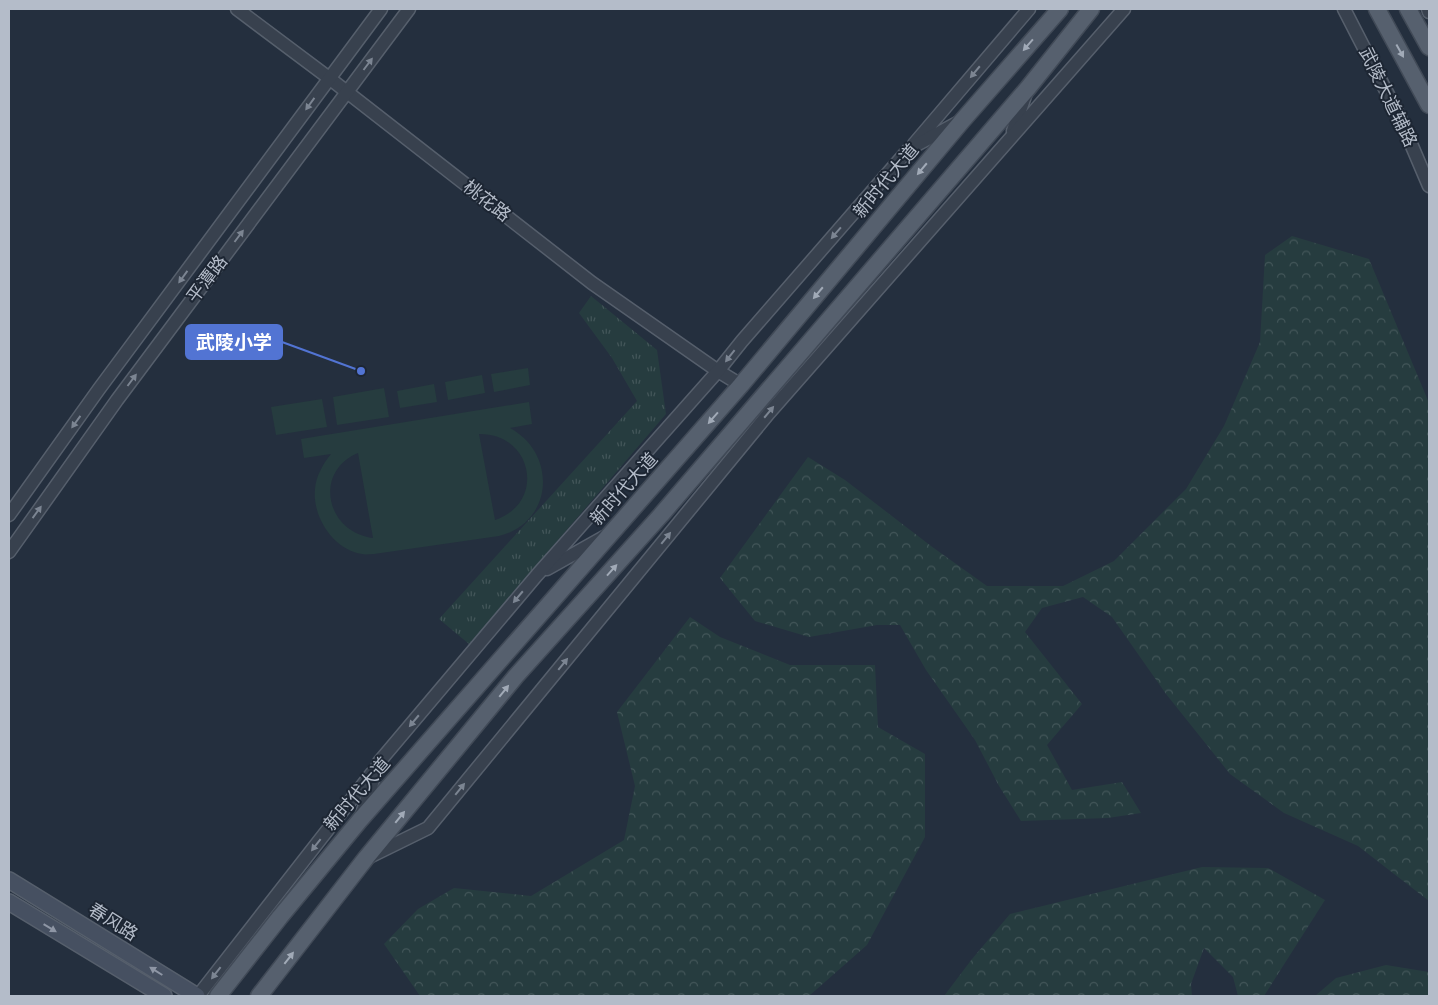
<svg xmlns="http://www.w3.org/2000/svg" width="1438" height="1005" font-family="'Varela Round','Noto Sans SC',sans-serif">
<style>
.forest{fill:url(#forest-crowns)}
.park{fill:url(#park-tufts)}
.pitch{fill:#263c3f;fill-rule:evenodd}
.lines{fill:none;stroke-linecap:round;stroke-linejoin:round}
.tertiary-casing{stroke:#565f6c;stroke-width:15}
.secondary-casing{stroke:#565f6c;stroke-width:18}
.primary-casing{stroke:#414a57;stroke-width:19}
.tertiary{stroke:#38414e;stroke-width:12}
.secondary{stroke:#465061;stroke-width:15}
.primary{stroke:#56606e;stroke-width:16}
.oneway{fill:#a1aab7}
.oneway2{fill:#7c8592}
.oneway3{fill:#8e96a5}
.labels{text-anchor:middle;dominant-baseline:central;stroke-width:4;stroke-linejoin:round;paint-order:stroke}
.street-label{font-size:18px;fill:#b4bcc9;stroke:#1d2633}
.leader{fill:none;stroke:#5274d3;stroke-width:2}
.callout-dot{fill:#5274d3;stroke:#1d2633;stroke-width:2}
.callout{fill:#5274d3;stroke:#5274d3;stroke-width:2}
.callout-label{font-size:19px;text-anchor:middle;font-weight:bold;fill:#fff}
</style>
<defs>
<pattern id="forest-crowns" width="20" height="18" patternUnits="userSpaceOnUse" patternTransform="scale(1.25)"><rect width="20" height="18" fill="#263c3f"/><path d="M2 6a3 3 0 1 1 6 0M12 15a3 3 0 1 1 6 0" fill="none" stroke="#435659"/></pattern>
<pattern id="park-tufts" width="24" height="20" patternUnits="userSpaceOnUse" patternTransform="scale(1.25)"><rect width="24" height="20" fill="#263c3f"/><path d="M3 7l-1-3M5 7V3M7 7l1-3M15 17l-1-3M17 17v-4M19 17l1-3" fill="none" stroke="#435659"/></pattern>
</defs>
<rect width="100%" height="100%" fill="#242f3e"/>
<g class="forest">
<path d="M1292,236L1369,259L1429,403V901L1358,846L1284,813L1230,774L1166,694L1112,617L1083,597L1042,608L1025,632L1082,704L1047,745L1072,790L1122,782L1141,813L1108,818L1021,821L999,786L975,740L926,670L900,625H877L809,637L755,621L720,578L808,457L845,480L931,546L987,586H1063L1114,561L1186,489L1224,426L1260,342L1265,255Z"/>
<path d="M690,617L720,637L790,665H875L878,727L925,754V837L867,945L809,996H420L384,944L418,909L454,888L531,896L624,840L635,786L617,712Z"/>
<path d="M1202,867L1268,868L1325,900L1264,996H1238L1233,977L1204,948L1191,984L1192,996H944L972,959L1010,914Z"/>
<path d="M1386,965L1429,972V996H1315L1336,978Z"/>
</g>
<path class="park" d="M591,296L657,350L666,414L469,644L439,619L637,401L612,358L579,313Z"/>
<g class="pitch">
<path d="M528,368L530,385L494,392L491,374Z"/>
<path d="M482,375L485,393L448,400L445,382Z"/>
<path d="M434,384L437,402L400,408L397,391Z"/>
<path d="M384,388L389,417L337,425L333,397Z"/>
<path d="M322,399L327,427L276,435L271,407Z"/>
<path d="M529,402L532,424L510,428C558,454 553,523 499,536L374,554C370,554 366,555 362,554C334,550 312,517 315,489C316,476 323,464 331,454L304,458L301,439ZM479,434C532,433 547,502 495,520ZM358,453L373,538C326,532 313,472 358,453Z"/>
</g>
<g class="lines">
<defs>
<g id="tertiary">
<path d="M237,9L329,78L592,283L718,371L741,385"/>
<path d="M1344,9L1400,118L1429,186"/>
<path d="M1428,9L1429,12"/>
<path d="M1013,131L1026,93"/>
<path d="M914,144L1029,9"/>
<path d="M9,515L99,389L381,9"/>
<path d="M9,552L117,400L409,9"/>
<path d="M547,569L604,537"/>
<path d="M361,817L379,762L537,575L718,371L742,341L909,149L957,123"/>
<path d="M369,857L428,828L769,413L1124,9"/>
<path d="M198,996L372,773"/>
</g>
<g id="secondary">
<path d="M9,880L197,996"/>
<path d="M9,902L164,996"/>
</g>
<g id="primary">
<path d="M1377,9L1429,105"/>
<path d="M1408,9L1429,47"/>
<path d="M218,996L280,917L360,820L741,385L962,121L1060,9"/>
<path d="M259,996L366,858L516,676L661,515L1028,88L1091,9"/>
</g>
</defs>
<use href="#tertiary" class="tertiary-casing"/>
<use href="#secondary" class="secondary-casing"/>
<use href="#primary" class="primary-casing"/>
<use href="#tertiary" class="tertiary"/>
<use href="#secondary" class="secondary"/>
<use href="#primary" class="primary"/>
</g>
<defs><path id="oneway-solid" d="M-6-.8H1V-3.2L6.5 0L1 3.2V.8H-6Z" transform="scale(1.25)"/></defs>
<g class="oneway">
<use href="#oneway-solid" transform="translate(1028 45) rotate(131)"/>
<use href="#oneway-solid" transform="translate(1400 51) rotate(61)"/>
<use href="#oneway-solid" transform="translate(922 169) rotate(130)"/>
<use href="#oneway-solid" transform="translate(818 293) rotate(130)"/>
<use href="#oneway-solid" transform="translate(713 418) rotate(131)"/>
<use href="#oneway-solid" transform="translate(612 570) rotate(-48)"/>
<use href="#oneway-solid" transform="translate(504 691) rotate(-51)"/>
<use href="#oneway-solid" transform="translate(400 817) rotate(-51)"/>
<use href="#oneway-solid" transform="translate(289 958) rotate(-52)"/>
</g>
<g class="oneway2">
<use href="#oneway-solid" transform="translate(368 64) rotate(-53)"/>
<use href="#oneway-solid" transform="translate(975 72) rotate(130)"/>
<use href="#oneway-solid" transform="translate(310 104) rotate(126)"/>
<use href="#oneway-solid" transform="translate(836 233) rotate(131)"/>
<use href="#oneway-solid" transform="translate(239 236) rotate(-53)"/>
<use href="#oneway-solid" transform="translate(183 277) rotate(126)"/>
<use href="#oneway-solid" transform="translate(730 356) rotate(128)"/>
<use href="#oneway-solid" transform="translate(132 380) rotate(-53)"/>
<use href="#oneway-solid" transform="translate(769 412) rotate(-50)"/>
<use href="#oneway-solid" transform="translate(76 422) rotate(126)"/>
<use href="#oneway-solid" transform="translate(37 512) rotate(-54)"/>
<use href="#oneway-solid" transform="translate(666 538) rotate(-51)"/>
<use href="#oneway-solid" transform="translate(518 597) rotate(130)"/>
<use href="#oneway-solid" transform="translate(563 664) rotate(-51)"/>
<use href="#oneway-solid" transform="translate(414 721) rotate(130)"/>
<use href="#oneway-solid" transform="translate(460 789) rotate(-51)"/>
<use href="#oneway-solid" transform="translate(316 845) rotate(128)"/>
<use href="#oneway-solid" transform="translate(216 973) rotate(128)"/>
</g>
<g class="oneway3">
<use href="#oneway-solid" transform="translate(50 928) rotate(31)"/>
<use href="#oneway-solid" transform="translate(156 971) rotate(-148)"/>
</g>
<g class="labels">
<g class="street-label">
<text transform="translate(1388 97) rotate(64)">武陵大道辅路</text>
<text transform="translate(886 181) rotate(-50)">新时代大道</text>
<text transform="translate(487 201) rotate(38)">桃花路</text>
<text transform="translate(207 279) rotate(-53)">平潭路</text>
<text transform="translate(624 489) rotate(-48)">新时代大道</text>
<text transform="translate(357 794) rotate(-49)">新时代大道</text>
<text transform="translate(113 922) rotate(32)">春风路</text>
</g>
</g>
<path class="leader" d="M361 371L282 342"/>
<circle class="callout-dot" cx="361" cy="371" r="5"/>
<rect class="callout" x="186" y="325" width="96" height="34" rx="5"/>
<g class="callout-label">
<text x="234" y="349">武陵小学</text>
</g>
<rect width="1438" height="1005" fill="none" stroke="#b4bcc9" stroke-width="20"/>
</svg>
